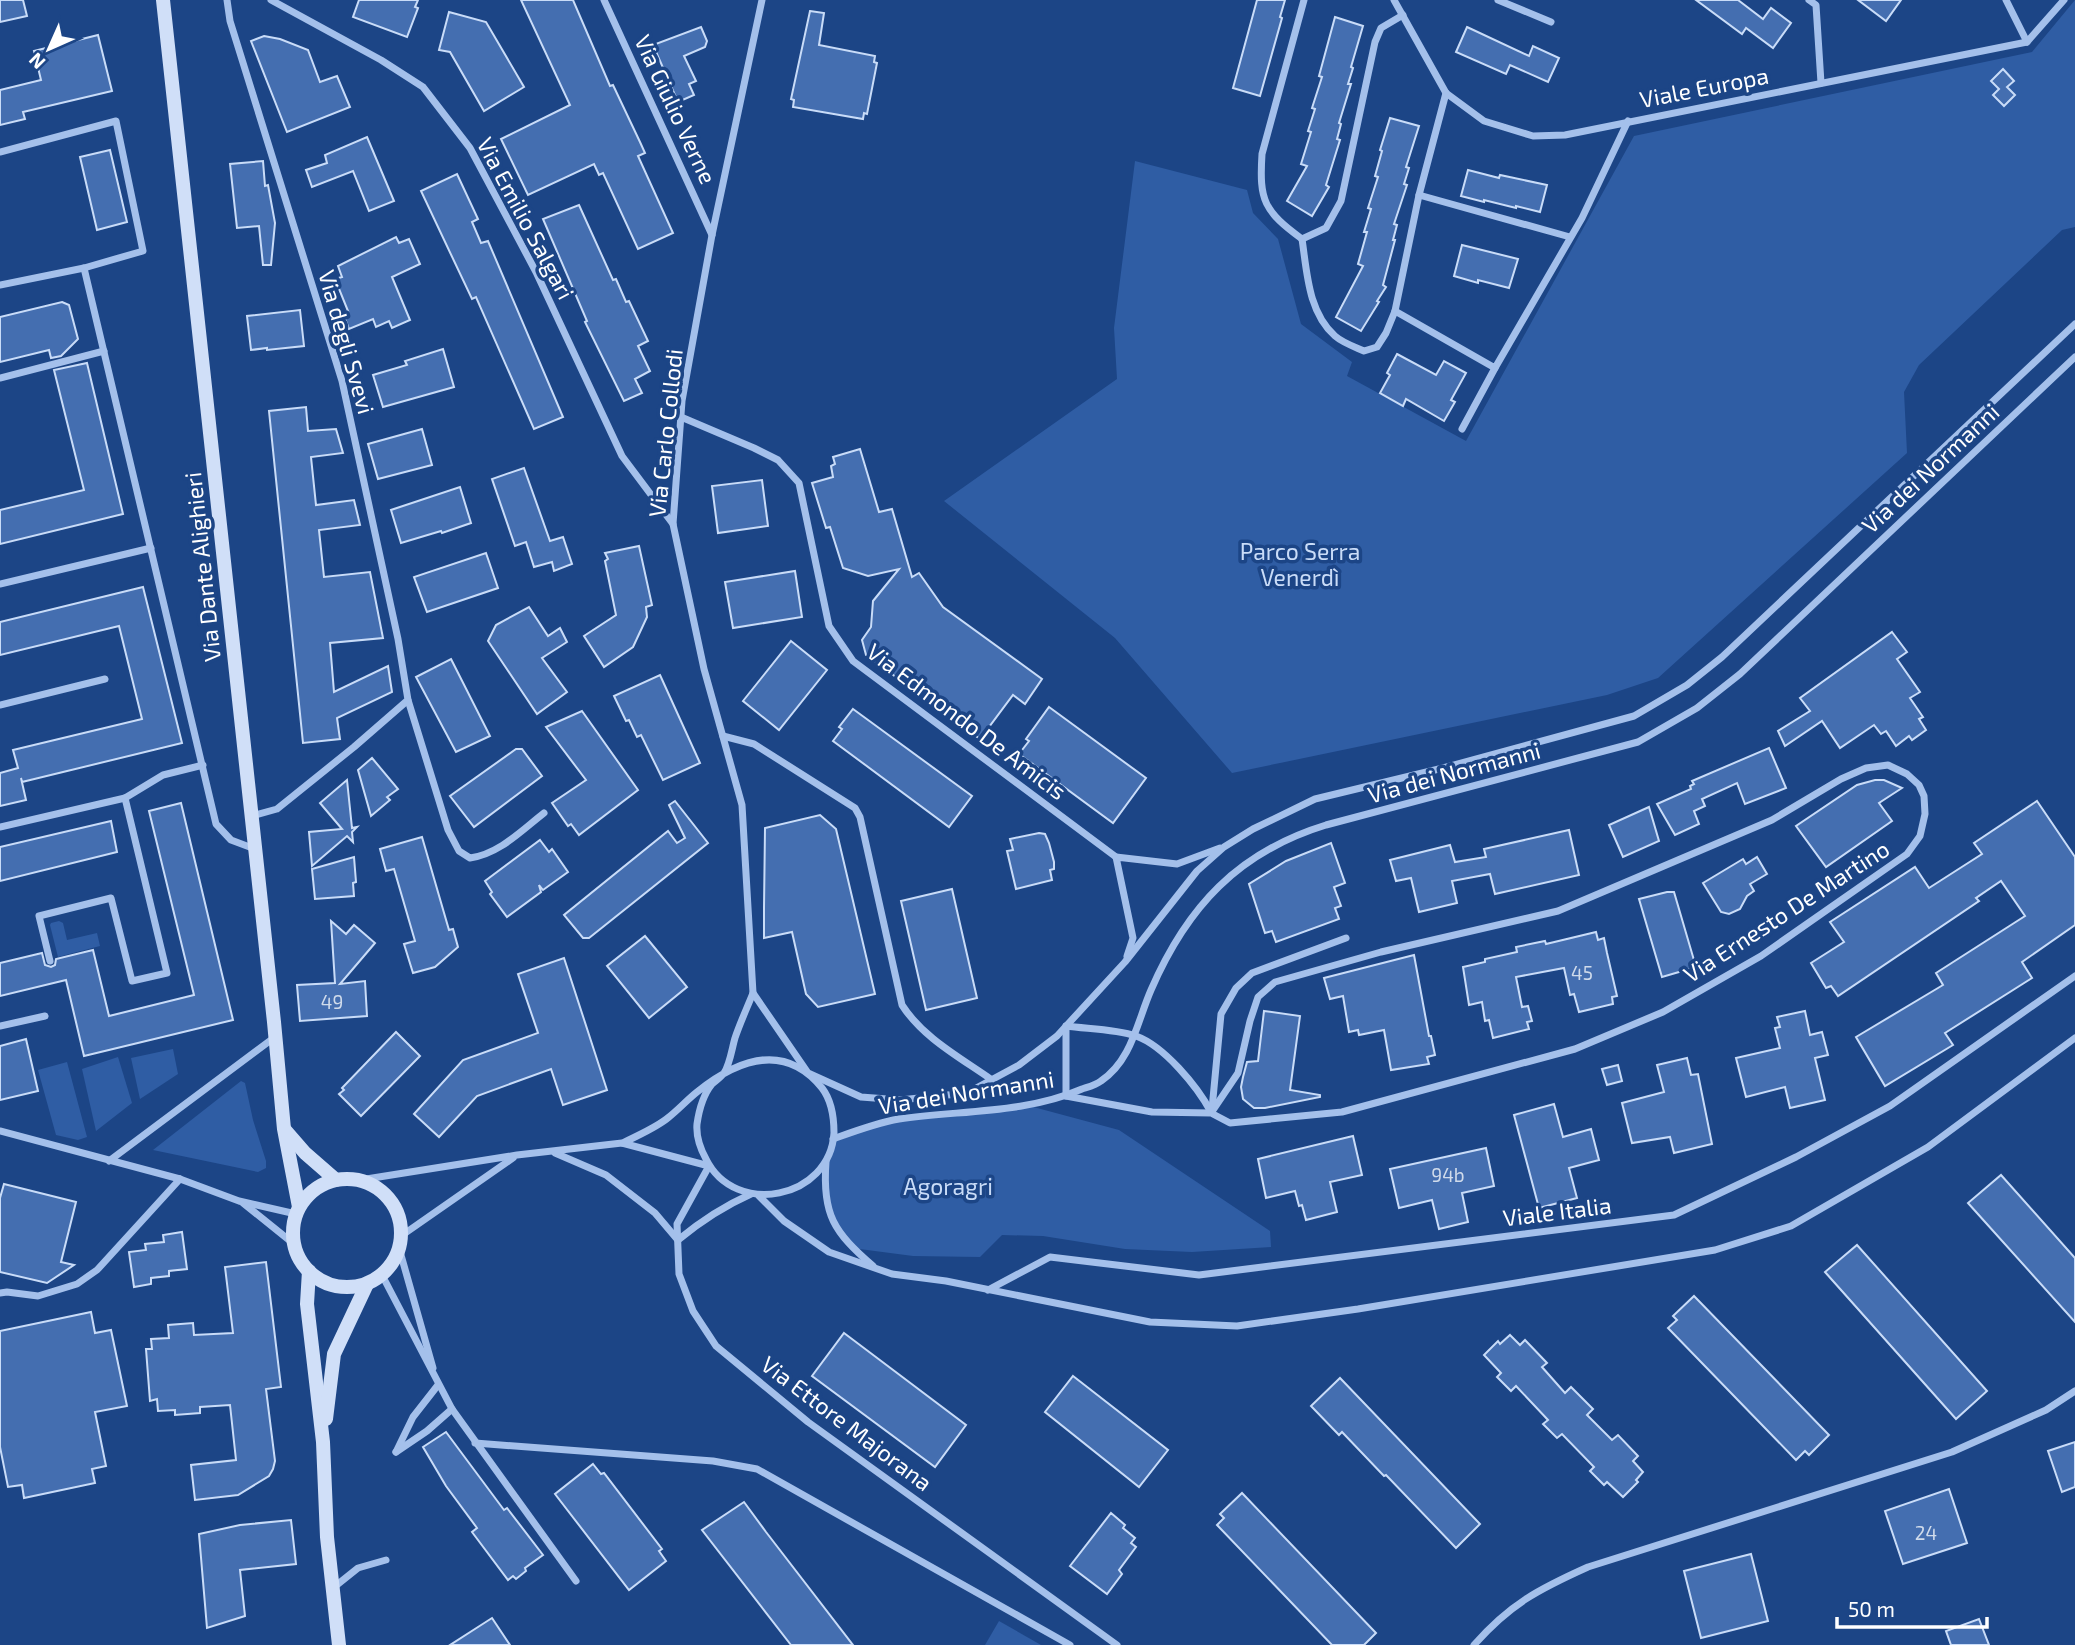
<svg xmlns="http://www.w3.org/2000/svg" width="2075" height="1645" font-family="'Exo 2',sans-serif">
<style>
.green{fill:#2f5da4}
.building{fill:#446eb0;stroke:#c9dcf8;stroke-width:2}
.lines{fill:none;stroke-linecap:round;stroke-linejoin:round}
.street{stroke:#a4c0eb;stroke-width:7}
.secondary{stroke:#d0dff8;stroke-width:14}
.labels{text-anchor:middle;dominant-baseline:central;stroke-width:7;stroke-linejoin:round;paint-order:stroke}
.number-label{font-size:19px;fill:#d0dbeb}
.street-label{font-size:23px;fill:#fff;stroke:#1c4586}
.park-label{font-size:23px;fill:#c9dcf8;stroke:#1c4586}
</style>
<rect width="100%" height="100%" fill="#1c4586"/>
<g class="green">
<path d="M2075,0V227L2062,230L1919,365L1904,392L1907,453L1658,678L1607,695L1232,773L1115,638L944,501L1117,379L1114,328L1135,161L1247,190L1253,213L1278,239L1301,324L1352,362L1347,376L1466,441L1634,136L2032,52Z"/>
<path d="M59,921L63,923L67,940L97,933L100,946L58,957L50,925L51,923Z"/>
<path d="M173,1049L178,1074L140,1099L131,1058Z"/>
<path d="M118,1057L132,1103L96,1131L82,1069Z"/>
<path d="M67,1062L87,1137L78,1140L56,1135L38,1070Z"/>
<path d="M241,1081L245,1083L253,1120L266,1161V1168L258,1172L153,1150Z"/>
<path d="M1026,1105L1119,1130L1270,1231L1271,1247L1192,1252L1125,1249L1043,1236L1002,1235L980,1257L913,1256L852,1248C846,1240 837,1231 832,1221C820,1195 824,1166 833,1139L899,1119Z"/>
<path d="M999,1621L1041,1645H985Z"/>
</g>
<g class="building">
<path d="M0,0H23L27,16L0,22Z"/>
<path d="M359,0H418L415,7L418,8L407,37L353,17Z"/>
<path d="M521,0H573L610,86L613,85L640,142L645,153L638,156L673,233L638,249L603,173L599,175L594,164L528,195L501,139L570,105Z"/>
<path d="M1257,0H1285L1280,17L1282,18L1260,96L1233,88Z"/>
<path d="M1696,0H1738L1763,19L1771,8L1791,23L1773,48L1746,28L1742,34Z"/>
<path d="M1858,0H1901L1886,21Z"/>
<path d="M810,11L824,13L819,45L875,56L874,62L877,63L867,114L864,113L863,119L793,107L794,100L791,99Z"/>
<path d="M449,12L486,22L524,87L484,111L450,52L439,50Z"/>
<path d="M1335,17L1363,26L1351,67L1353,68L1348,84H1351L1339,123L1341,124L1337,139L1340,140L1326,185L1329,187L1312,216L1287,201L1307,166L1301,164L1311,132L1308,131L1315,109L1312,108L1322,77L1319,76Z"/>
<path d="M701,27L707,41L705,47L684,56L696,81L689,84L694,95L678,102L653,45Z"/>
<path d="M1467,27L1529,56L1533,46L1559,58L1548,82L1510,65L1506,74L1456,52Z"/>
<path d="M98,35L112,91L23,112L25,119L0,125V90L41,80L34,51Z"/>
<path d="M264,36L280,39L308,50L320,82L337,76L350,107L287,132L251,41Z"/>
<path d="M2003,69L2014,81L2007,87L2015,95L2004,106L1993,95L1999,89L1991,81Z"/>
<path d="M1390,118L1419,126L1406,167L1409,168L1404,184L1407,185L1394,224L1397,225L1393,240H1395L1383,285L1386,287L1377,301L1379,302L1361,331L1336,317L1363,266L1358,264L1367,232H1364L1371,209L1368,208L1378,177L1375,176L1382,151L1380,150Z"/>
<path d="M367,137L394,201L369,211L353,171L312,187L306,170L327,163L325,155Z"/>
<path d="M110,150L127,222L97,230L80,157Z"/>
<path d="M263,161L265,186L268,185L275,223L271,265H263L259,226L237,228L230,164Z"/>
<path d="M1468,170L1499,178L1500,175L1547,185L1540,212L1516,206V208L1484,200V202L1461,196Z"/>
<path d="M457,174L478,219L472,222L481,243L488,241L563,417L534,429L476,297L472,299L421,191Z"/>
<path d="M579,205L613,280L616,279L626,302L629,301L648,341L638,346L650,371L635,379L642,393L624,401L585,322L587,321L543,219Z"/>
<path d="M396,237L399,243L409,239L420,264L392,277L410,320L392,328L389,321L376,327L373,319L349,329L343,313L348,311L335,279L342,277L338,266Z"/>
<path d="M1462,245L1518,259L1509,288L1478,280V283L1454,276Z"/>
<path d="M62,302L69,305L78,339L61,356L51,358L49,350L0,362V317Z"/>
<path d="M300,310L304,346L267,350V348L251,350L247,316Z"/>
<path d="M443,349L454,387L383,407L373,375L407,365L405,361Z"/>
<path d="M1397,354L1436,375L1444,361L1466,373L1451,400L1455,402L1444,421L1406,399L1403,406L1380,393L1390,375L1387,373Z"/>
<path d="M87,363L123,514L0,544V510L84,490L54,370Z"/>
<path d="M306,407L308,431L336,429L343,453L311,457L316,505L354,500L360,525L319,530L324,577L370,572L383,638L330,643L334,692L388,666L392,692L337,718L340,739L303,743L269,411Z"/>
<path d="M422,429L432,465L378,479L368,444Z"/>
<path d="M860,449L879,512L892,509L912,577L919,573L943,607L1042,679L1025,704L1013,695L980,739L866,655L862,640L871,627L873,601L899,569L868,576L843,568L830,527L826,528L812,483L833,477L831,466L835,464L833,457Z"/>
<path d="M524,468L550,541L563,537L572,564L554,571L552,562L534,567L526,542L515,546L492,479Z"/>
<path d="M762,480L768,526L718,533L712,486Z"/>
<path d="M460,487L471,523L442,533L441,531L401,543L391,510Z"/>
<path d="M639,546L652,605L646,607L647,617L633,647L604,667L584,636L616,615L605,561L608,559L605,553Z"/>
<path d="M486,553L498,588L427,612L414,577Z"/>
<path d="M795,571L802,617L733,628L725,582Z"/>
<path d="M143,587L182,743L22,782L21,778L26,800L0,806V773L18,768L13,750L142,719L119,626L0,655V622Z"/>
<path d="M529,607L548,636L560,628L567,642L542,658L567,692L537,714L488,641L496,625Z"/>
<path d="M1892,632L1907,652L1897,659L1920,692L1910,698L1923,717L1919,719L1926,730L1912,740L1909,736L1896,746L1886,731L1881,734L1874,725L1840,748L1822,721L1785,746L1778,731L1810,711L1800,698Z"/>
<path d="M791,641L827,670L779,730L743,701Z"/>
<path d="M451,659L490,736L456,752L416,677Z"/>
<path d="M660,675L700,763L663,780L641,735L637,737L629,720L626,721L614,696Z"/>
<path d="M1049,707L1146,778L1113,823L1019,754L1029,741L1026,739Z"/>
<path d="M853,709L972,796L949,827L833,741L842,729L839,727Z"/>
<path d="M582,711L638,790L579,835L571,824L568,826L552,803L586,780L546,727Z"/>
<path d="M1769,748L1786,788L1745,804L1737,783L1702,799L1705,806L1694,811L1699,824L1675,835L1657,804L1691,789L1690,786L1694,784L1692,781Z"/>
<path d="M516,749H522L542,776L474,827L450,796Z"/>
<path d="M372,758L398,789L387,797L390,800L371,816L358,770Z"/>
<path d="M347,780L352,828L357,827L352,832L353,842L347,836L312,866L309,832L342,829L320,803Z"/>
<path d="M1875,780H1884L1902,788L1879,803L1892,821L1826,867L1796,826L1857,785Z"/>
<path d="M675,801L708,843L589,938H583L564,915L668,831L677,843L685,838L669,805Z"/>
<path d="M2037,801L2075,857V925L2022,962L2032,978L1945,1033L1953,1045L1885,1086L1856,1037L1943,985L1936,973L2025,916L2001,881L1976,898L1979,901L1838,996L1831,986L1826,988L1811,963L1844,942L1830,922L1915,867L1929,888L1982,854L1974,843Z"/>
<path d="M181,803L233,1020L84,1056L66,980L0,996V963L42,953L45,965L51,967L55,965L56,959L93,950L109,1016L194,995L149,811Z"/>
<path d="M1649,807L1659,841L1623,857L1609,825Z"/>
<path d="M820,815L836,829L875,994L818,1007L806,994L792,932L764,938V908L765,828Z"/>
<path d="M111,821L117,852L0,881V847Z"/>
<path d="M1569,830L1579,875L1495,894L1490,874L1452,881L1457,903L1419,912L1411,878L1396,881L1390,860L1450,845L1455,862L1486,857L1484,849Z"/>
<path d="M1039,833L1045,834L1049,843L1054,862V869L1050,870L1052,880L1016,889L1007,851L1013,850L1010,839Z"/>
<path d="M422,837L449,930L453,929L458,947L435,967L413,973L404,944L415,941L394,869L386,871L380,849Z"/>
<path d="M540,840L549,852L552,849L568,872L543,890L539,885L541,892L507,917L490,894L492,892L485,881Z"/>
<path d="M1331,843L1345,883L1334,887L1341,906L1335,908L1339,919L1276,942L1272,931L1265,933L1249,884L1286,861Z"/>
<path d="M354,857L356,882L353,883L354,896L315,899L312,869Z"/>
<path d="M1757,857L1767,874L1750,884L1754,891L1747,896L1740,909L1729,914L1721,912L1703,883L1743,859L1746,864Z"/>
<path d="M952,889L977,998L926,1010L901,901Z"/>
<path d="M1667,892H1674L1696,967L1662,977L1639,899Z"/>
<path d="M331,921L346,934L354,925L375,943L340,984L365,981L367,1016L300,1021L297,985L335,983Z"/>
<path d="M1596,932L1598,940L1604,938L1607,953L1617,996L1612,997L1613,1004L1579,1012L1574,994L1570,995L1564,968L1516,977L1522,1007L1528,1006L1532,1021L1527,1022L1529,1029L1493,1038L1489,1020L1485,1021L1482,1002L1469,1005L1463,967L1485,962V959L1517,952L1516,947L1545,941L1546,944Z"/>
<path d="M645,936L687,987L649,1018L607,966Z"/>
<path d="M1414,955L1429,1036H1431L1435,1055L1427,1057L1429,1064L1391,1070L1384,1030L1359,1035L1358,1030L1349,1032L1343,996L1330,999L1324,978Z"/>
<path d="M564,958L607,1090L563,1105L551,1069L477,1096L439,1137L414,1114L463,1060L538,1033L518,974Z"/>
<path d="M1264,1011L1300,1016L1290,1090L1320,1095V1097L1265,1108H1254L1243,1099L1241,1087L1243,1077L1247,1062L1258,1061Z"/>
<path d="M1805,1011L1810,1035L1822,1032L1828,1055L1815,1058L1825,1100L1790,1108L1785,1087L1746,1097L1736,1058L1780,1048L1775,1028L1780,1027L1777,1017Z"/>
<path d="M396,1032L420,1056L361,1116L339,1094L344,1090L342,1088Z"/>
<path d="M26,1039L38,1091L0,1100V1046Z"/>
<path d="M1687,1058L1691,1075L1698,1074L1712,1144L1674,1153L1670,1137L1632,1143L1622,1103L1664,1092L1657,1065Z"/>
<path d="M1618,1065L1622,1081L1607,1085L1602,1069Z"/>
<path d="M1554,1104L1563,1137L1591,1129L1599,1160L1569,1168L1577,1198L1539,1208L1514,1115Z"/>
<path d="M1353,1136L1362,1175L1330,1182L1337,1212L1306,1220L1302,1205L1299,1206L1295,1191L1266,1198L1258,1159Z"/>
<path d="M1486,1148L1494,1186L1462,1193L1468,1222L1439,1229L1432,1200L1399,1208L1390,1169Z"/>
<path d="M2001,1175L2075,1258V1322L1968,1203Z"/>
<path d="M4,1184L76,1202L61,1262L74,1265L47,1283L0,1272V1198Z"/>
<path d="M182,1232L187,1269L169,1271V1276L151,1278V1284L134,1287L129,1252L146,1250L145,1244L164,1242L163,1235Z"/>
<path d="M1857,1245L1987,1391L1956,1419L1825,1272Z"/>
<path d="M266,1262L281,1387L266,1389L275,1461L273,1469L269,1476L238,1495L195,1500L191,1465L236,1460L230,1405L200,1407V1413L175,1415V1410L158,1411L157,1399L150,1401L146,1349H152L151,1339L169,1338L168,1325L193,1323L194,1335L233,1333L225,1267Z"/>
<path d="M1694,1296L1829,1435L1809,1455L1805,1451L1796,1460L1668,1328L1677,1320L1673,1316Z"/>
<path d="M91,1312L95,1333L111,1330L127,1406L95,1412L106,1466L92,1469L95,1483L24,1498L22,1485L8,1487L0,1447V1331Z"/>
<path d="M844,1333L966,1425L935,1467L812,1376Z"/>
<path d="M1510,1335L1520,1345L1525,1340L1547,1363L1542,1367L1565,1393L1571,1387L1593,1409L1587,1415L1612,1440L1618,1435L1638,1456L1633,1461L1643,1472L1636,1480L1638,1482L1623,1497L1607,1482L1604,1485L1590,1471L1594,1467L1562,1434L1557,1438L1543,1424L1548,1420L1516,1386L1511,1391L1497,1377L1501,1373L1484,1355L1498,1341L1500,1344Z"/>
<path d="M1073,1376L1168,1450L1139,1487L1045,1412Z"/>
<path d="M1340,1378L1480,1524L1456,1548L1386,1475L1384,1476L1342,1432L1339,1435L1311,1406Z"/>
<path d="M446,1432L504,1510L507,1508L543,1555L525,1568L526,1571L516,1579L513,1576L508,1580L472,1532L477,1528L446,1486L423,1447Z"/>
<path d="M2075,1442V1487L2062,1492L2048,1451Z"/>
<path d="M593,1464L601,1474L604,1473L662,1549L659,1551L666,1561L629,1590L555,1494Z"/>
<path d="M1949,1489L1967,1543L1903,1564L1885,1511Z"/>
<path d="M1242,1493L1376,1633L1364,1645H1332L1217,1525L1224,1518L1220,1514Z"/>
<path d="M744,1502L766,1532L853,1645H791L702,1530Z"/>
<path d="M1111,1513L1125,1525L1123,1528L1135,1538L1131,1543L1136,1547L1119,1570L1122,1574L1107,1594L1070,1566Z"/>
<path d="M291,1520L296,1564L240,1570L245,1616L207,1628L199,1534L240,1525Z"/>
<path d="M1751,1554L1768,1621L1701,1638L1684,1571Z"/>
<path d="M492,1618L510,1645H450Z"/>
<path d="M1979,1619L1989,1645H1951L1946,1631Z"/>
</g>
<g class="lines">
<g class="street">
<path d="M227,0L230,21L342,381L398,639L408,700L354,747L277,809L252,816"/>
<path d="M271,0L381,60L423,87L470,148L536,272L622,456L673,524"/>
<path d="M604,0L712,235"/>
<path d="M762,0L712,235L682,401L673,524L704,669L742,805L753,993L808,1073L861,1097L900,1100L967,1093L1019,1065L1057,1036L1125,962L1197,871L1224,847L1253,829L1315,799L1443,768L1634,716L1687,685L1722,657L2075,324"/>
<path d="M1394,0L1446,93L1484,121L1533,136L1565,135L2027,42L2064,0"/>
<path d="M1498,0L1551,22"/>
<path d="M1809,0L1816,5L1821,83"/>
<path d="M2006,0L2027,42"/>
<path d="M0,152L116,121L143,251L84,268L0,285"/>
<path d="M1419,195L1570,237"/>
<path d="M1302,239C1307,272 1308,312 1335,336C1343,343 1355,347 1364,351L1377,347L1386,333L1395,311L1419,195L1446,93"/>
<path d="M1302,239C1264,211 1259,201 1262,154L1304,0"/>
<path d="M1302,239L1326,228L1341,201L1375,42L1381,28L1403,15"/>
<path d="M84,268L216,824L231,840L255,849"/>
<path d="M1395,311L1495,368L1582,218L1628,121"/>
<path d="M0,378L104,351"/>
<path d="M681,417L754,448L778,460L799,483L829,626L853,661L1116,857"/>
<path d="M1462,429L1495,368"/>
<path d="M0,584L151,548"/>
<path d="M408,700L448,830L459,851L470,858C499,854 521,831 544,813"/>
<path d="M0,705L105,679"/>
<path d="M723,736L754,744L855,808L860,817L902,1005C923,1038 961,1058 992,1080"/>
<path d="M0,827L125,798L163,775L203,765"/>
<path d="M1127,956L1133,938L1116,857L1177,864L1220,848"/>
<path d="M50,961L39,916L111,898L132,981L167,973L125,798"/>
<path d="M0,1026L45,1016"/>
<path d="M1066,1026C1088,1029 1115,1029 1136,1036C1164,1046 1197,1086 1211,1112"/>
<path d="M1066,1096L1152,1112L1211,1113L1230,1123L1342,1112L1575,1049L1663,1012L1761,956L1907,854L1920,836L1925,814L1924,796L1919,785L1907,774L1888,765L1866,768L1841,779L1772,820L1558,911L1381,952L1275,982L1258,997L1250,1021L1238,1073L1211,1113"/>
<path d="M1066,1096V1026"/>
<path d="M1212,1109L1221,1014L1236,988L1252,973L1346,938"/>
<path d="M0,1131L180,1179L239,1201L296,1214"/>
<path d="M833,1139C855,1131 876,1123 899,1119C960,1110 1024,1114 1082,1089C1088,1087 1096,1085 1101,1081C1132,1060 1137,1022 1151,990C1187,907 1238,852 1326,825L1638,742L1697,708L1740,674L2075,357"/>
<path d="M623,1143C638,1135 656,1128 669,1117C679,1109 687,1100 697,1092C737,1060 784,1041 822,1088C832,1101 834,1118 834,1133C830,1199 735,1218 706,1159C700,1148 696,1136 697,1124C699,1110 703,1095 712,1084C716,1081 721,1077 724,1073C730,1064 732,1048 735,1038C740,1023 747,1008 753,993"/>
<path d="M555,1153L606,1175L655,1213L677,1239"/>
<path d="M109,1161L275,1037"/>
<path d="M826,1162C822,1215 834,1232 873,1266"/>
<path d="M360,1180L517,1155L622,1143L709,1166L677,1224L679,1274L693,1311L716,1346L808,1422L1117,1645"/>
<path d="M759,1196L784,1221L829,1252L892,1274L946,1281L1150,1322L1237,1326L1358,1309L1715,1250L1791,1226L1928,1147L2075,1038"/>
<path d="M243,1203L294,1244"/>
<path d="M401,1236L513,1158"/>
<path d="M678,1240C701,1221 724,1206 751,1194"/>
<path d="M399,1248L433,1368"/>
<path d="M382,1275L452,1409L576,1581"/>
<path d="M988,1290L1050,1257L1199,1275L1674,1215L1796,1157L1890,1106L2075,976"/>
<path d="M0,1293L7,1292L38,1296L77,1284L97,1270L180,1179"/>
<path d="M475,1443L713,1461L757,1469L1070,1645"/>
<path d="M396,1452L413,1417L438,1385"/>
<path d="M396,1452L427,1431L452,1409"/>
<path d="M333,1588L358,1568L386,1560"/>
<path d="M1474,1645C1510,1604 1539,1589 1588,1567L1952,1452L2046,1410L2075,1391"/>
</g>
<g class="secondary">
<path d="M163,0L274,1022L284,1129L299,1207"/>
<path d="M285,1130L305,1153L336,1180"/>
<circle cx="347" cy="1233" r="54"/>
<path d="M309,1271L307,1304L323,1442L327,1537L339,1645"/>
<path d="M326,1419L334,1354L367,1284"/>
</g>
</g>
<g class="labels">
<g class="number-label">
<text x="1582" y="972">45</text>
<text x="332" y="1001">49</text>
<text x="1448" y="1174">94b</text>
<text x="1926" y="1532">24</text>
</g>
<g class="street-label">
<text transform="translate(1704 87) rotate(-11)">Viale Europa</text>
<text transform="translate(676 109) rotate(65)">Via Giulio Verne</text>
<text transform="translate(526 218) rotate(62)">Via Emilio Salgari</text>
<text transform="translate(347 342) rotate(74)">Via degli Svevi</text>
<text transform="translate(665 433) rotate(-84)">Via Carlo Collodi</text>
<text transform="translate(1930 468) rotate(-43)">Via dei Normanni</text>
<text transform="translate(202 567) rotate(-96)">Via Dante Alighieri</text>
<text transform="translate(967 721) rotate(37)">Via Edmondo De Amicis</text>
<text transform="translate(1454 772) rotate(-15)">Via dei Normanni</text>
<text transform="translate(1786 911) rotate(-33)">Via Ernesto De Martino</text>
<text transform="translate(966 1092) rotate(-9)">Via dei Normanni</text>
<text transform="translate(1557 1211) rotate(-7)">Viale Italia</text>
<text transform="translate(847 1423) rotate(37)">Via Ettore Majorana</text>
</g>
<g class="park-label">
<text x="1300" y="551">Parco Serra<tspan x="1300" dy="26">Venerdì</tspan></text>
<text x="948" y="1186">Agoragri</text>
</g>
</g>
<g transform="translate(49 49) rotate(225)" stroke="#1c4586" stroke-width="5" paint-order="stroke">
<path d="M0-5L12 26L0 18L-12 26Z" fill="#ffffff"/>
<text y="-10" font-size="19" font-weight="bold" text-anchor="middle" fill="#ffffff">N</text>
</g>
<path d="M1837 1617v10h150v-10" fill="none" stroke="#ffffff" stroke-width="3.5"/>
<text x="1848" y="1617" font-size="21" fill="#ffffff" stroke="#1c4586" stroke-width="5" paint-order="stroke">50 m</text>
</svg>
